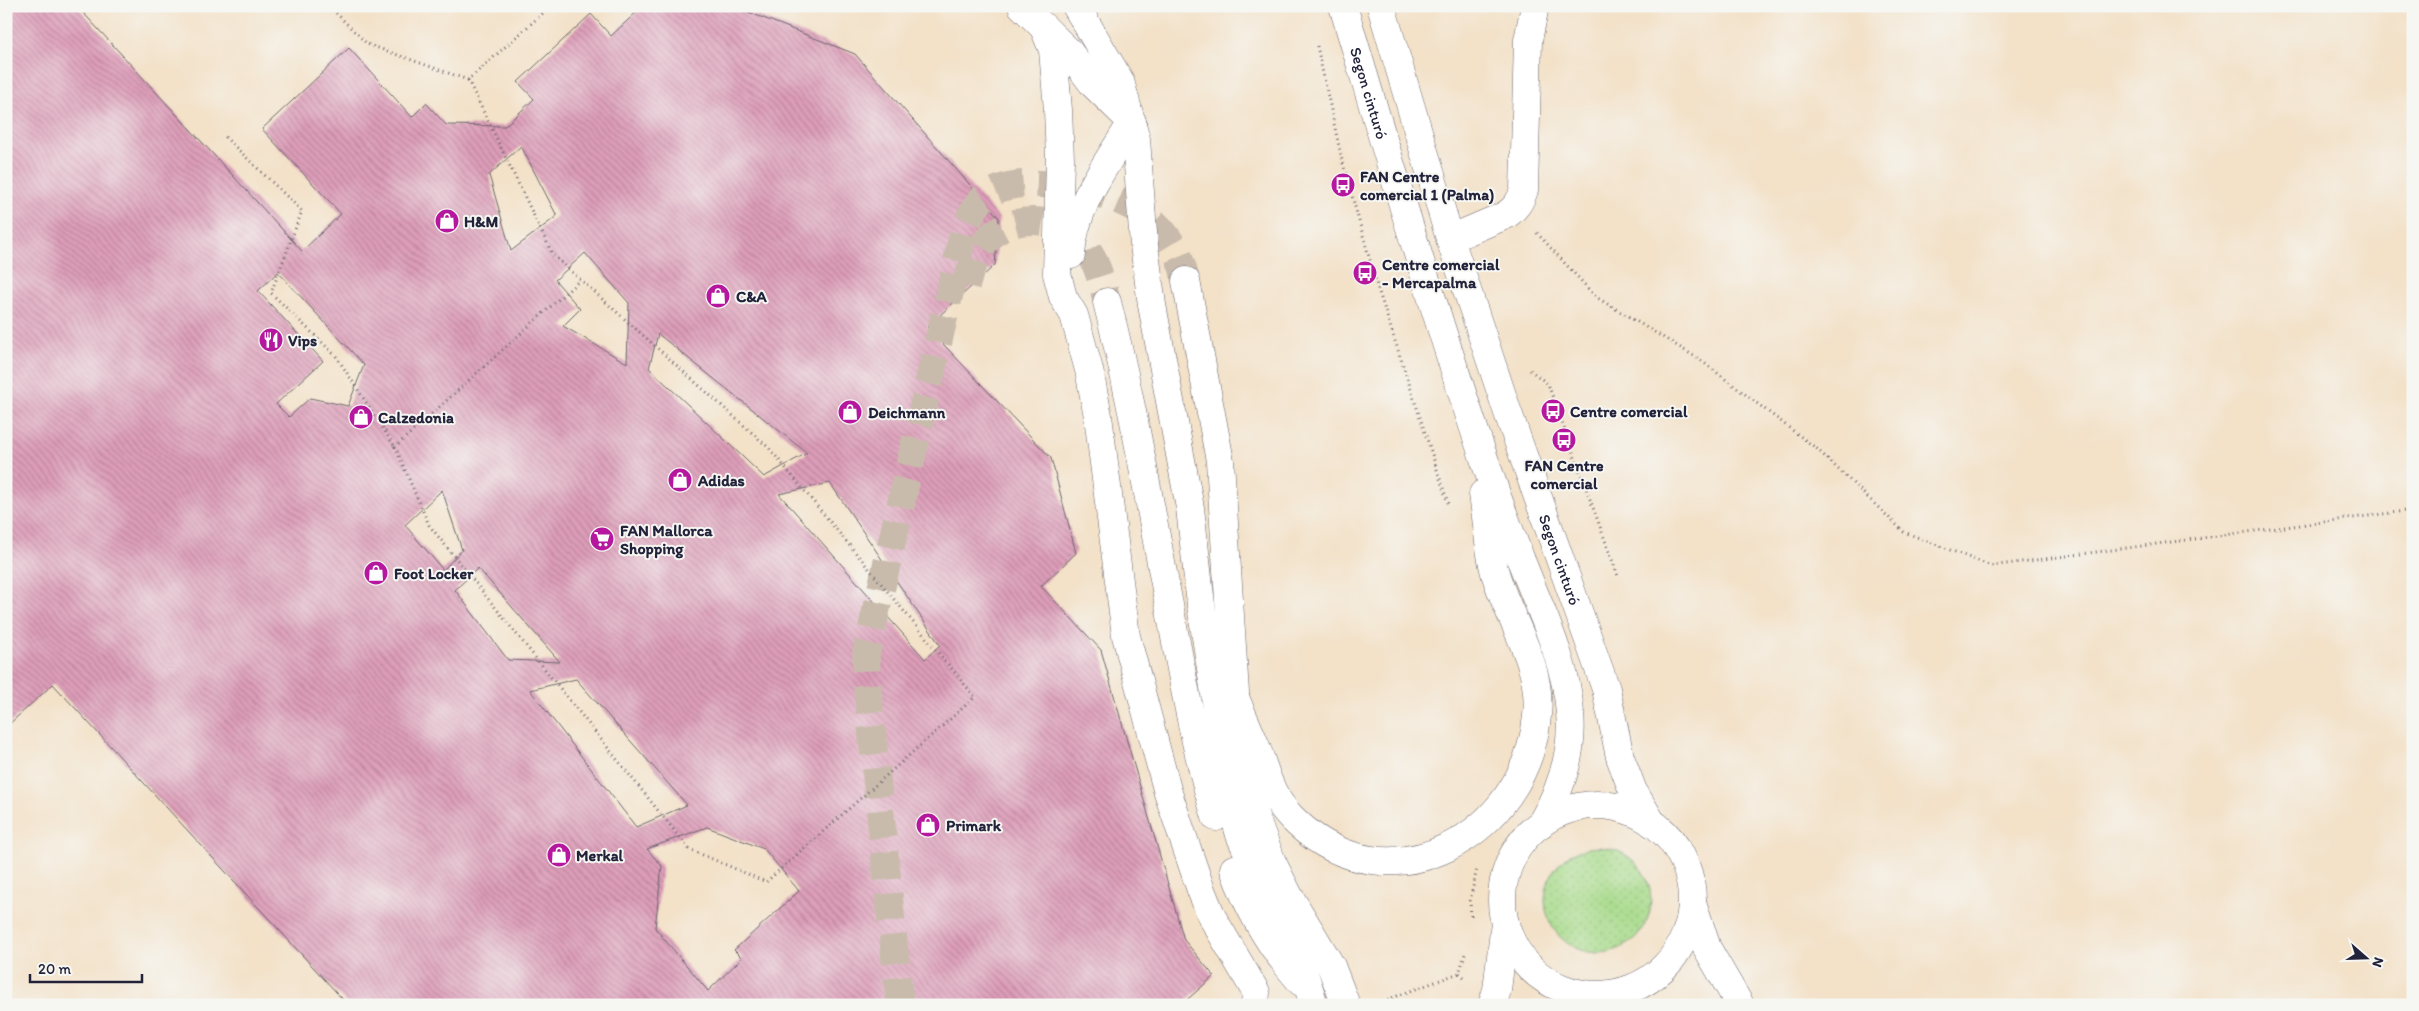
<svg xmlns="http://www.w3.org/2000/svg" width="2419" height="1011" font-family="Itim,sans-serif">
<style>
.grass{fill:url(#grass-dots);stroke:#647e62}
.building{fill:url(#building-back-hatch);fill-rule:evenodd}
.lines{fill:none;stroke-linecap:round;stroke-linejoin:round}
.minor-tunnel{stroke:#c9bbac;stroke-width:28;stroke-dasharray:28 14;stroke-linecap:butt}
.minor-casing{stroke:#6b656c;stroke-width:29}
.highway-casing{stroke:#6b656c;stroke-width:29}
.path{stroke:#6b656c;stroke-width:3;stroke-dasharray:1 4;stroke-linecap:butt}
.minor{stroke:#fff;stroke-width:28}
.highway{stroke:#fff;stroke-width:28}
.labels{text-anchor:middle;stroke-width:4;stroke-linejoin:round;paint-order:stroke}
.street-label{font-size:16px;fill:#22223b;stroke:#f6f6f2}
.poi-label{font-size:16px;font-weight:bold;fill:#22223b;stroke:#f6f6f2;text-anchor:start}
</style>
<defs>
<pattern id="grass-dots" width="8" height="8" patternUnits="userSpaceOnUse" patternTransform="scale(1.25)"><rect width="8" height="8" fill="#a7da8a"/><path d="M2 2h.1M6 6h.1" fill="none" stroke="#8fbb78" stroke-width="1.8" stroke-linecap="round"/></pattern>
<pattern id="building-back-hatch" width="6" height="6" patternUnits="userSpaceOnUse" patternTransform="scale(1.25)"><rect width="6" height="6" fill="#de9eb9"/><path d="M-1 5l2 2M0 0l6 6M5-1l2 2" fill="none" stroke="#b48098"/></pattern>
</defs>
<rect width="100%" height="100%" fill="#f6f6f2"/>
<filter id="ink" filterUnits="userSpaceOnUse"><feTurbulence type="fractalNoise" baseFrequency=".02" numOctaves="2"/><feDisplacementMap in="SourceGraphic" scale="10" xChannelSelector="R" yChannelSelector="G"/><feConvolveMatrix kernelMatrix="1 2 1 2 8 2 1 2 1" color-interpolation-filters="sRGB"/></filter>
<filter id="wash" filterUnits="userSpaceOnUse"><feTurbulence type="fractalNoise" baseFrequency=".0096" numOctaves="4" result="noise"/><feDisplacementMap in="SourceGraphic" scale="20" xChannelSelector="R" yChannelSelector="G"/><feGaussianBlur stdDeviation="1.12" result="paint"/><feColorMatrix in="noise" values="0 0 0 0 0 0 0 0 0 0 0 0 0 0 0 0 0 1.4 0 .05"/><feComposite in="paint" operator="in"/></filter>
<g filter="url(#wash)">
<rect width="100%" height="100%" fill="#f3e1c8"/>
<circle class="grass" cx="1598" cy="900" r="53"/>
<g id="blocks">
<path class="building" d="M 6,6 L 77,6 L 302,251 L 341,214 L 262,129 L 349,48 L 412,117 L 426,103 L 446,125 L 505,126 L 534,99 L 518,82 L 591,14 L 611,36 L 643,6 L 733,6 L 855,54 L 999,218 L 995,265 L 927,327 L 1051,458 L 1076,553 L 1041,586 L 1101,650 L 1184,940 L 1214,976 L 1181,1005 L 348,1005 L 53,684 L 6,727 ZM 521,146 L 557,216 L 511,251 L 489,175 ZM 585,253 L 629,303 L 627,363 L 563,326 L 580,309 L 555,280 ZM 278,272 L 364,365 L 348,406 L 310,398 L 289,417 L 276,404 L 323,361 L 258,291 ZM 658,334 L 807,453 L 764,477 L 649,368 ZM 830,483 L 940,645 L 925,659 L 779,494 ZM 442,490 L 462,550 L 443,570 L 405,525 ZM 478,568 L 560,662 L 508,660 L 455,590 ZM 576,679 L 687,805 L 636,827 L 530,690 ZM 707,827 L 764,849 L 799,891 L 734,950 L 742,958 L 708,991 L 655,928 L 662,866 L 647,849 Z"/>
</g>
</g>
<g filter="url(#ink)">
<use href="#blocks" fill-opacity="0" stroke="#6b656c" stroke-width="1"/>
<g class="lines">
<g class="minor-tunnel">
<path d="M 966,286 C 970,269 977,251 989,238 C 1013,213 1060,217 1082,242 C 1096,258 1102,282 1107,302"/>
<path d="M 900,1005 L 867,684 L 866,654 L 964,231 C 969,219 975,203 986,196 C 1007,181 1033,183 1056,185 C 1117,192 1173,215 1186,281"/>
</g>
<defs>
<g id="minor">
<path d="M 1022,6 L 1069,52 L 1093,84 L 1132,122"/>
<path d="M 1076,6 L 1120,81 L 1136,139 L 1144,245 L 1152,305 L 1190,508 L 1201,605 L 1216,700 L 1219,761 L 1240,835 L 1272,907 L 1294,941 L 1314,1005"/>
<path d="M 1044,28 L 1053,50 L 1058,110 L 1060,159 L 1057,274 L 1063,297 L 1074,315 L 1089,370 L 1098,416 L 1126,636 L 1168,793 L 1201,890 L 1212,917 L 1256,992 L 1255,1005"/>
<path d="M 1450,239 L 1506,215 C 1516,208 1520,202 1524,190 L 1528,40 L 1535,6"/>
<path d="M 1071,255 C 1074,204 1107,165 1132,122"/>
<path d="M 1186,281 L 1220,461 L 1239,755 L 1255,817 L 1272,862 L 1289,896 L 1331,966 L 1346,1005"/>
<path d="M 1107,302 C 1133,403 1150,507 1170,610 C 1183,680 1195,749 1216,817"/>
<path d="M 1234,869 C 1249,911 1272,949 1301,982"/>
</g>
<g id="highway">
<path id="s1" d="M 1343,6 C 1390,162 1436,319 1489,473 C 1502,512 1517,551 1533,590 C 1549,629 1567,671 1570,713 C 1574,754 1561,790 1541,824"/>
<path id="s2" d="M 1381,6 L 1450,239 L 1507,410 L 1606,689 L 1620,757 L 1633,791 L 1652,823"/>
<path d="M 1234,695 C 1241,712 1248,728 1255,744 C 1268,777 1269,797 1297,823 C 1391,911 1526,835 1537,716 C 1543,662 1507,619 1494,569 C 1488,545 1487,519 1483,494"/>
<circle cx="1597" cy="900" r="95"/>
<path d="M 1693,905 L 1707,948 L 1740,1005"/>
<path d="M 1492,1005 L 1497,990 L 1505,923"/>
</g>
</defs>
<use href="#minor" class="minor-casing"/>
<use href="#highway" class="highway-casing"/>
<g class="path">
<path d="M 329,6 L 367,44 L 468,80 L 551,6"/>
<path d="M 1317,46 L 1342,160 L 1378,289 L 1448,503"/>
<path d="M 468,80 L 553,255 L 769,448 L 975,697 L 766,882 L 689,849 L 429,525 L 395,447 L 580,280"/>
<path d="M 225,137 L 302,211 L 271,293 L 336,356 L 395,447"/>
<path d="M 1537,233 L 1596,297 L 1699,359 L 1817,449 L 1904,532 L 1991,566 L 2413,510"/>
<path d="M 1530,370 L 1548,384 L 1618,576"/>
<path d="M 1471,916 L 1470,901 L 1477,868"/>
<path d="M 1464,977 L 1459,973 L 1465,954"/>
<path d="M 1378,1003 L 1459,973"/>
</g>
<use href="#minor" class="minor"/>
<use href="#highway" class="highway"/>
</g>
</g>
<defs>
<symbol id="bus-disc" viewBox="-11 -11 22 22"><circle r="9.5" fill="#b5179e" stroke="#f6f6f2"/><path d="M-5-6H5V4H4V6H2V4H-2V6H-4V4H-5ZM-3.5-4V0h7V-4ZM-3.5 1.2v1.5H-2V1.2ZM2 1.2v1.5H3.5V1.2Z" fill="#fff"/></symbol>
<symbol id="shop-disc" viewBox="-11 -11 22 22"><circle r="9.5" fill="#b5179e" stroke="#f6f6f2"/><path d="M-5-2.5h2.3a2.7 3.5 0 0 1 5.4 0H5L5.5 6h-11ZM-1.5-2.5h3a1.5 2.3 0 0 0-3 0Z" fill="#fff"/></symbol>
<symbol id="restaurant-disc" viewBox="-11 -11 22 22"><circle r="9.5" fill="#b5179e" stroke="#f6f6f2"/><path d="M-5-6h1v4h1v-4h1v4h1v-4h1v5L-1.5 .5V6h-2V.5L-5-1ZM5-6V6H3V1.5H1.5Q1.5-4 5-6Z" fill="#fff"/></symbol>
<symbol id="supermarket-disc" viewBox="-11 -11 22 22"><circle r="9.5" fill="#b5179e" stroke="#f6f6f2"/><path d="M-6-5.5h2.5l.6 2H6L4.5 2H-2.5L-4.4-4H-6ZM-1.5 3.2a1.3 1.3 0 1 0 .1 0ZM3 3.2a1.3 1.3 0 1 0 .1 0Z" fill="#fff"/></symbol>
</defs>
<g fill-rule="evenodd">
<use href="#bus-disc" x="1329" y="171" width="28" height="28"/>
<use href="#shop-disc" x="433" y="207" width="28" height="28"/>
<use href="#bus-disc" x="1351" y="259" width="28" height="28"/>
<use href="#shop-disc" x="704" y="282" width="28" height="28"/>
<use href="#restaurant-disc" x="257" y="326" width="28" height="28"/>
<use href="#bus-disc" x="1539" y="397" width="28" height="28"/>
<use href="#shop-disc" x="836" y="398" width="28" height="28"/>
<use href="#shop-disc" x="347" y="403" width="28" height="28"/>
<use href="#bus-disc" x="1550" y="426" width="28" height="28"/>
<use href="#shop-disc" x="666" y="466" width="28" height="28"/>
<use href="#supermarket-disc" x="588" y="525" width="28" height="28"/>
<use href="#shop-disc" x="362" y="559" width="28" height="28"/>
<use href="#shop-disc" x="914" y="811" width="28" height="28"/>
<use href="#shop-disc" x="545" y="841" width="28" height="28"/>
</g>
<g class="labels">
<g class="street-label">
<text dy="6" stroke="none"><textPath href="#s1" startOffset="91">Segon cinturó</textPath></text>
<text dy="6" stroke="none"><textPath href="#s2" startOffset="582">Segon cinturó</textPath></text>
</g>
<g class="poi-label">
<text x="1360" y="182">FAN Centre<tspan x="1360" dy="18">comercial 1 (Palma)</tspan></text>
<text x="464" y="227">H&amp;M</text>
<text x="1382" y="270">Centre comercial<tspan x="1382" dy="18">- Mercapalma</tspan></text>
<text x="736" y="302">C&amp;A</text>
<text x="288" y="346">Vips</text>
<text x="1570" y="417">Centre comercial</text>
<text x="868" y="418">Deichmann</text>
<text x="378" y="423">Calzedonia</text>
<text x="1564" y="471" text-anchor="middle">FAN Centre<tspan x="1564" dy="18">comercial</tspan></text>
<text x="698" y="486">Adidas</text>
<text x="620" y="536">FAN Mallorca<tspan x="620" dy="18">Shopping</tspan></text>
<text x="394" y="579">Foot Locker</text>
<text x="946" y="831">Primark</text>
<text x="576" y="861">Merkal</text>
</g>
</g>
<rect width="2419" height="1011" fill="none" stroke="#f6f6f2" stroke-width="25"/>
<g transform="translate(2366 958) rotate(110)" stroke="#f6f6f2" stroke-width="4" paint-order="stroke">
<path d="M0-4L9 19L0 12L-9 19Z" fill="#22223b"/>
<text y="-8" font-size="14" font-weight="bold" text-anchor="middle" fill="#22223b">N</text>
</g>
<path d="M30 974v8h112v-8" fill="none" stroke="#22223b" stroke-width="2.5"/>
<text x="38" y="974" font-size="15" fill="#22223b" stroke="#f6f6f2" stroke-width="4" paint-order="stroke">20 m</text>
</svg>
